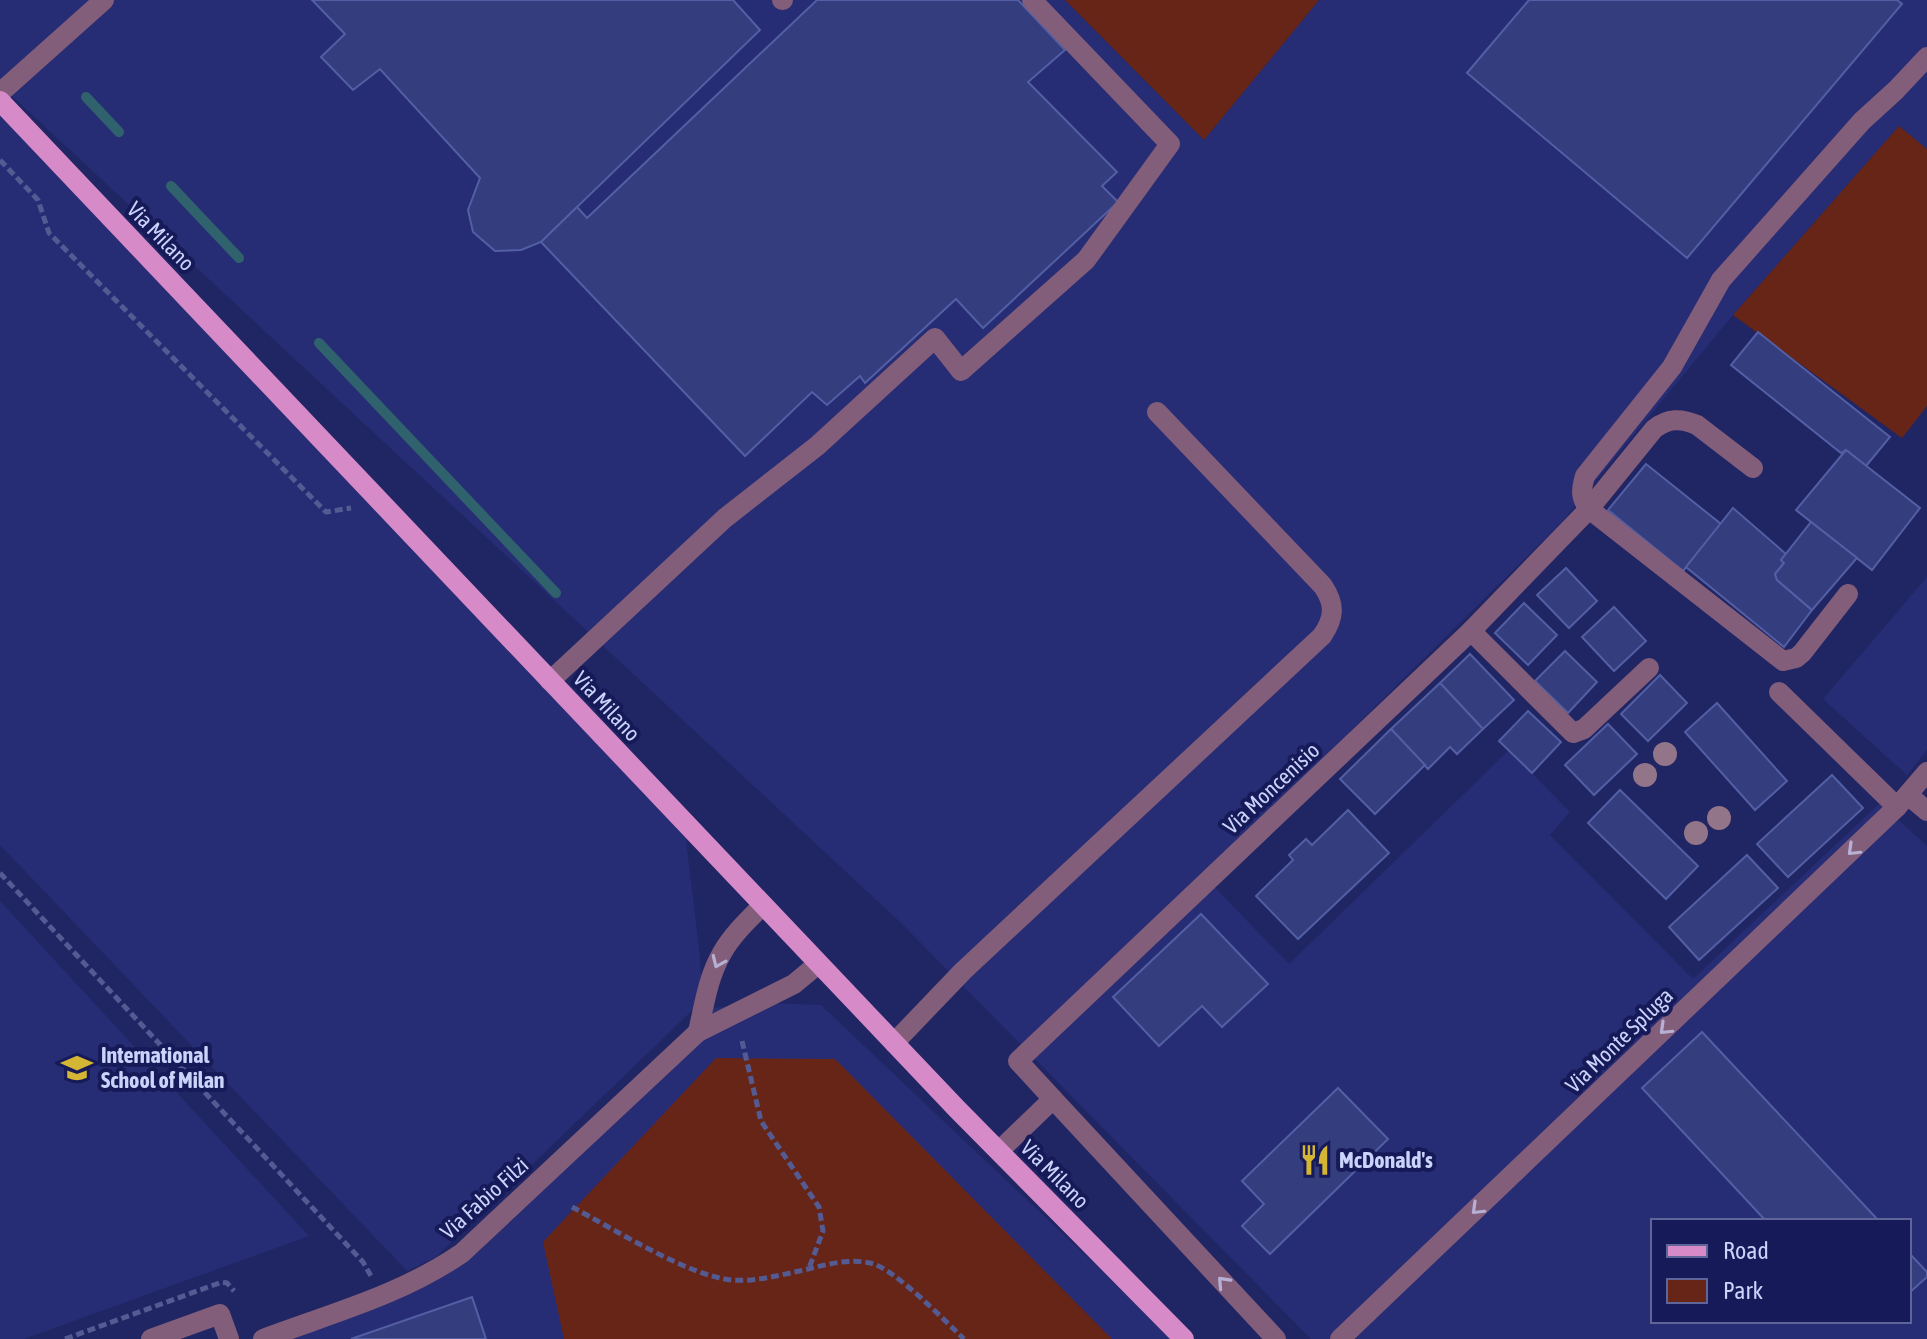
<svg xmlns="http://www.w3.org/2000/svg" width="1927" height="1339" font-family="'Asap Condensed',sans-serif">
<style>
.built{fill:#272d74;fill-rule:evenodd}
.green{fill:#672517}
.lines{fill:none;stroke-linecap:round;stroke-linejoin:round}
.stream{stroke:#30626e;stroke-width:10}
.building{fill:#343d7e;stroke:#535fa4;stroke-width:2}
.path{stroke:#545b92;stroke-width:5;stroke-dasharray:8 4;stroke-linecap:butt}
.minor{stroke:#835e7b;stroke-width:20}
.major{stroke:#d68ac7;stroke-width:20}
.tree{fill:#927589}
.oneway{stroke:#b5b0d4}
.labels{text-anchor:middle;stroke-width:8;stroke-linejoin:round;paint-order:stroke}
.street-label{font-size:22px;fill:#cad3fa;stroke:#171a58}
.poi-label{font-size:22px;font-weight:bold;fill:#cad3fa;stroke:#171a58;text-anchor:start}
</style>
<rect width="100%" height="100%" fill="#202564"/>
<g class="built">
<path d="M 0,0 L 1065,0 L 1204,140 L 1319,0 L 1927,0 L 1927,149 L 1899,126 L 1733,315 L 1561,523 L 1204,876 L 1289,964 L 1509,750 L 1570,812 L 1550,835 L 1693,979 L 1880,803 L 1927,846 L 1927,1339 L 1311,1339 L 901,923 L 0,85 ZM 1653,1221 L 1909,1221 L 1909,1321 L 1653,1321 Z"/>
<path d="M 0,110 L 684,823 L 699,948 L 703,1000 L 436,1257 L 407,1271 L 0,845 Z"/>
<path d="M 1927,577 L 1927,750 L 1907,775 L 1823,699 Z"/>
<path d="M 0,901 L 309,1236 L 24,1339 L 0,1339 Z"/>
<path d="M 769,1003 L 821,1005 L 1174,1339 L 258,1339 L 442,1265 L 711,1008 Z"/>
</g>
<g class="green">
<path d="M 1065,0 L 1319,0 L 1204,140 Z"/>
<path d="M 1899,126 L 1927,149 L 1927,406 L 1902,438 L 1733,315 Z"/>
<path d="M 716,1058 L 835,1059 L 1112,1339 L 564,1339 L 543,1242 Z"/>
</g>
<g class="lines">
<g class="stream">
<path d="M 86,97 L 119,132"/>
<path d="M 171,186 L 239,258"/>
<path d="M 319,343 L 556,593"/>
</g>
</g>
<g class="building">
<path d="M 312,0 L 733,0 L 760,30 L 541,242 L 521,250 L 495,251 L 473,232 L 468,210 L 480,178 L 380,69 L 353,90 L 321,57 L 345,34 Z"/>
<path d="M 817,0 L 1018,0 L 1065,50 L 1028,82 L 1117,172 L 1102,186 L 1118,202 L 983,328 L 956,299 L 865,383 L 860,376 L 827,405 L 812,392 L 745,456 L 541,242 L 577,207 L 587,218 Z"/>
<path d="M 1529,0 L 1897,0 L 1902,4 L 1687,258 L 1467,73 Z"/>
<path d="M 1758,332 L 1890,437 L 1866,466 L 1846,450 L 1841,453 L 1731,365 Z"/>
<path d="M 1846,450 L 1920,508 L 1872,570 L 1796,510 Z"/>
<path d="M 1646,464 L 1721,524 L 1683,571 L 1608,510 Z"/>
<path d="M 1733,508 L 1786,554 L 1781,560 L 1784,563 L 1775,574 L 1777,580 L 1812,610 L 1784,647 L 1686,567 Z"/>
<path d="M 1811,522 L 1857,558 L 1812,610 L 1777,580 L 1775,574 L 1784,563 L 1781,560 Z"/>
<path d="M 1566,568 L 1597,601 L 1569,628 L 1537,595 Z"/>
<path d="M 1524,603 L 1557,635 L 1528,665 L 1495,633 Z"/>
<path d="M 1614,607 L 1646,641 L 1614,671 L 1582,637 Z"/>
<path d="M 1565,651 L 1597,682 L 1568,713 L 1535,681 Z"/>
<path d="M 1470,654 L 1514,700 L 1483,729 L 1440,683 Z"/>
<path d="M 1660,675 L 1687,703 L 1648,741 L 1621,714 Z"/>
<path d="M 1440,683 L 1483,729 L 1457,754 L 1450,747 L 1428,769 L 1391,729 Z"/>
<path d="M 1717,703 L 1787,781 L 1755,810 L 1685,732 Z"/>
<path d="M 1528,711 L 1561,742 L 1532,773 L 1499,741 Z"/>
<path d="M 1608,724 L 1637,754 L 1594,795 L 1565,765 Z"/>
<path d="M 1391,729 L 1425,765 L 1375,814 L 1340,779 Z"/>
<path d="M 1832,775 L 1863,808 L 1788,877 L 1757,844 Z"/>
<path d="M 1620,790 L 1698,866 L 1666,899 L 1588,823 Z"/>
<path d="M 1348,810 L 1389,853 L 1298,939 L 1256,896 L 1293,860 L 1289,855 L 1306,839 L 1312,845 Z"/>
<path d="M 1747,855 L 1778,888 L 1699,960 L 1669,927 Z"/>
<path d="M 1201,914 L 1268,984 L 1222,1027 L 1202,1006 L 1159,1046 L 1113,997 Z"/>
<path d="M 1702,1032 L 1879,1221 L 1766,1221 L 1642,1088 Z"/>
<path d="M 1338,1088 L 1388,1139 L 1270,1254 L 1242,1226 L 1264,1204 L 1242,1181 Z"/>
<path d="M 1909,1253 L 1927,1272 L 1927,1277 L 1909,1293 Z"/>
<path d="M 472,1297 L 486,1339 L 351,1339 Z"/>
</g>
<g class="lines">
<g class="path">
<path d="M 0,160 L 38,200 L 49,233 L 326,512 L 351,508"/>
<path d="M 0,873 L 363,1262 L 371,1276"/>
<path d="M 742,1041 L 761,1121 L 819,1207 L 823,1231 L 809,1268"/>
<path d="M 572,1207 C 614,1229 688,1276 732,1280 C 756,1282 780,1275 804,1270 C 825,1265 848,1258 870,1263 C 893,1267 945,1321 964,1339"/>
<path d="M 65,1339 L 222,1282 L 227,1283 L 234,1291"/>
</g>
<g class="minor">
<path d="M 782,0 L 783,0"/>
<path d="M 0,93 L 104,0"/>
<path d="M 1848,594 L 1802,653 L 1796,658 L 1783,661 L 1589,509 C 1580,497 1581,490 1585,476 L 1672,367 L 1721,280 L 1862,121 L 1896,90 L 1927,57"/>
<path d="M 1471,631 L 1573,733 L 1584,729 L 1649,668"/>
<path d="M 550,681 L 725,518 L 817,446 L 935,338 L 961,371 L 1086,260 L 1170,144 L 1032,0"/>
<path d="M 1779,692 L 1897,807"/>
<path d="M 1908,795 L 1927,811"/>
<path d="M 698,1032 C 704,1006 708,977 722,953 C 732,935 748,920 763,905"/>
<path d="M 894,1043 L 963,971 L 1322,636 C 1335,617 1335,604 1323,586 L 1157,412"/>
<path d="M 1053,1099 L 1018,1061 L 1471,631 L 1589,509 L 1654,429 C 1668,418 1681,418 1697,425 L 1753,468"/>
<path d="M 999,1151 L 1053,1099 L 1276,1339"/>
<path d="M 151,1339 L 220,1314 L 229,1339"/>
<path d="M 263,1339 C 332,1313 401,1295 462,1253 L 698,1032 L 794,984 L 818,964"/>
<path d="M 1340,1339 L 1897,807 L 1927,772"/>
</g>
<path class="major" d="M 0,101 L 957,1109 L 1184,1339"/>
</g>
<g class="tree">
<circle cx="1665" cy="754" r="12"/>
<circle cx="1645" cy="775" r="12"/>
<circle cx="1719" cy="818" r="12"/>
<circle cx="1696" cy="833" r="12"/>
</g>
<defs><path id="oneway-chevron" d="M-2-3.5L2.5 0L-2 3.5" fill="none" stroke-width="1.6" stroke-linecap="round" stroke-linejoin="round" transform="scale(2)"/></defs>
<g class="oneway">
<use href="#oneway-chevron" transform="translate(1853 850) rotate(136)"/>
<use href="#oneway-chevron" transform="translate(718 962) rotate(114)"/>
<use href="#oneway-chevron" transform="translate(1665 1029) rotate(136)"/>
<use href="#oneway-chevron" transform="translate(1477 1209) rotate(136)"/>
<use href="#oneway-chevron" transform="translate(1223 1282) rotate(-133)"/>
</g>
<defs>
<symbol id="school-bare" viewBox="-9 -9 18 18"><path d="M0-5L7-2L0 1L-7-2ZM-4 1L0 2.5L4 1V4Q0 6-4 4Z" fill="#d5b534" stroke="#171a58" stroke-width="2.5" paint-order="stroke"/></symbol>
<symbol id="restaurant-bare" viewBox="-9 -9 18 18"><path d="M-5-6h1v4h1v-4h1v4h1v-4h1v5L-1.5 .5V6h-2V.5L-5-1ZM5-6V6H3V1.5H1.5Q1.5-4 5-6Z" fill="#d5b534" stroke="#171a58" stroke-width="2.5" paint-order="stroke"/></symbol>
</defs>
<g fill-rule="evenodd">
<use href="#school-bare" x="55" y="1046" width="44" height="44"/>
<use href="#restaurant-bare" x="1293" y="1138" width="44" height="44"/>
</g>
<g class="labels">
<g class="street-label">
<text transform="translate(161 236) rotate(46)" y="8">Via Milano</text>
<text transform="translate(607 706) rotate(47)" y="8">Via Milano</text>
<text transform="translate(1271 788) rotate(-43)" y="8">Via Moncenisio</text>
<text transform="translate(1619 1040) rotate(-44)" y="8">Via Monte Spluga</text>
<text transform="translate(1055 1174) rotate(45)" y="8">Via Milano</text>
<text transform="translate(484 1198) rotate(-42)" y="8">Via Fabio Filzi</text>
</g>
<g class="poi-label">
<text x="101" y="1063">International<tspan x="101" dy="25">School of Milan</tspan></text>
<text x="1339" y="1168">McDonald's</text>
</g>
</g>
<rect x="1651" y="1219" width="260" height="104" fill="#171a58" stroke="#5f6499" stroke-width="2"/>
<rect x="1667" y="1245" width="40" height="12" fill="#d68ac7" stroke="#5f6499" stroke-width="2"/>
<text x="1723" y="1259" font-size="24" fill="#cad3fa">Road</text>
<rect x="1667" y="1279" width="40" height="24" fill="#672517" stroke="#5f6499" stroke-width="2"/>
<text x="1723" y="1299" font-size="24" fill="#cad3fa">Park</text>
</svg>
